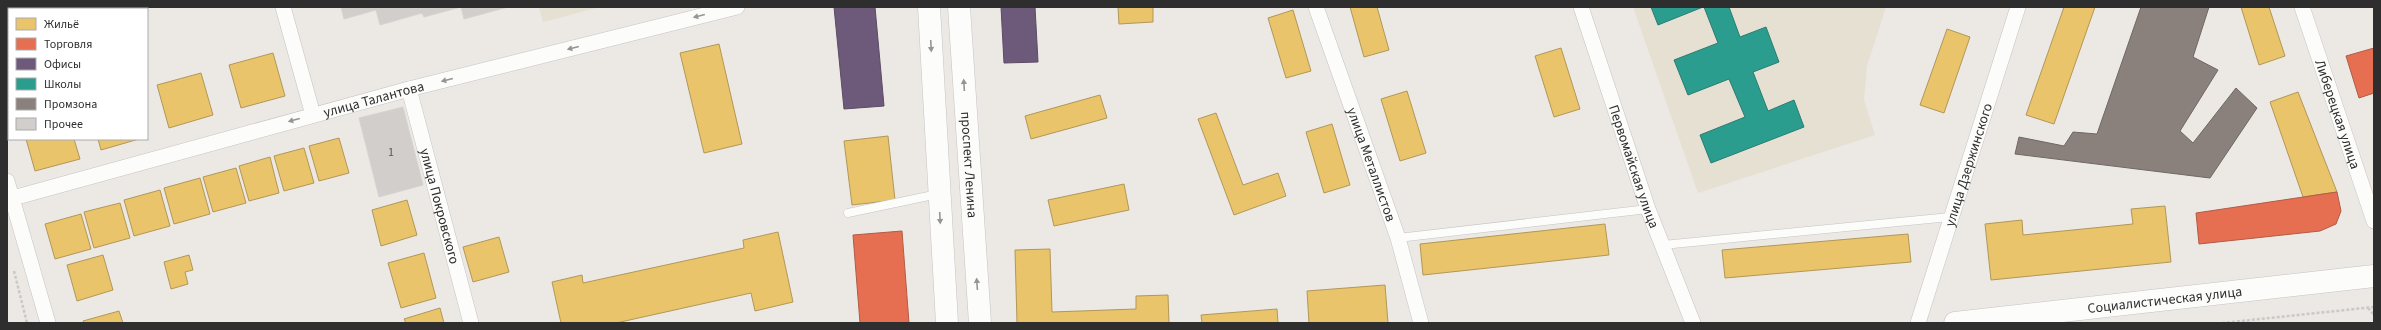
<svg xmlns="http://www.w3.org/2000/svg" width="2381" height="330" font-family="'Source Sans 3',sans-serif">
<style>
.education{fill:#e6e0d3}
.homes{fill:#e9c46a;stroke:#b19758}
.shops{fill:#e76f51;stroke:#b05c46}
.offices{fill:#6d597a;stroke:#5a4c63}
.schools{fill:#2a9d8f;stroke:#2b7c72}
.industry{fill:#8a817c;stroke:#6e6865}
.building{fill:#d1cecb;stroke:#d7d4d0}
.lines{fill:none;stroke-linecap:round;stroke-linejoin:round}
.service-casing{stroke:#c5c4c5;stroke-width:9}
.minor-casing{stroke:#c5c4c5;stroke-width:16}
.secondary-casing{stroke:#c5c4c5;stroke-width:23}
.path{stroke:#c9c9c8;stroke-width:2.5;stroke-dasharray:3 2;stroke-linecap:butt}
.service{stroke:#fcfcfb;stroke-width:8}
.minor{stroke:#fcfcfb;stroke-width:15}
.secondary{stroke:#fcfcfb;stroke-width:22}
.oneway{fill:#959594}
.labels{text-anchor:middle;stroke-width:4;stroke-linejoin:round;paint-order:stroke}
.number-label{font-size:12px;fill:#585857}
.street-label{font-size:14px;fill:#2e2e2e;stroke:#fff}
</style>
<rect width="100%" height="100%" fill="#ece8e4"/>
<g class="education">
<path d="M 539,7 L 600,7 L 543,22 Z"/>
<path d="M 1633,7 L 1886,7 L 1867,66 L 1864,100 L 1875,135 L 1698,193 Z"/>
</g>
<g class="homes">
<path d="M 7,7 L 35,7 L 36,9 L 9,9 L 9,44 L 7,45 Z"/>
<path d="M 66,7 L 114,7 L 114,9 L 67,9 Z"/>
<path d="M 1118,7 L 1153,7 L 1153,22 L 1119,24 Z"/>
<path d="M 1350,7 L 1377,7 L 1389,50 L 1364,57 Z"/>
<path d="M 2064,7 L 2095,7 L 2054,124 L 2026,115 Z"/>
<path d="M 2241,7 L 2269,7 L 2285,56 L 2259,65 Z"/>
<path d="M 1293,10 L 1311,71 L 1286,78 L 1268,18 Z"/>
<path d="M 1947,29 L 1970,37 L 1944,113 L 1920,105 Z"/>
<path d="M 719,44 L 742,144 L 704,153 L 680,53 Z"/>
<path d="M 1561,48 L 1580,109 L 1554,117 L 1535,56 Z"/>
<path d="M 273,53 L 285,96 L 241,108 L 229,65 Z"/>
<path d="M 201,73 L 213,115 L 169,128 L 157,85 Z"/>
<path d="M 1407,91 L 1426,153 L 1400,161 L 1381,99 Z"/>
<path d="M 2298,92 L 2337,192 L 2303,197 L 2270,102 Z"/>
<path d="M 1100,95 L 1107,118 L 1031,139 L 1025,116 Z"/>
<path d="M 1216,113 L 1243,185 L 1278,173 L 1286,196 L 1234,215 L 1198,119 Z"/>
<path d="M 1332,124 L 1350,185 L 1324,193 L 1306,132 Z"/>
<path d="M 888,136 L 895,200 L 852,205 L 844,141 Z"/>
<path d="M 339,138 L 349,173 L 319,181 L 309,146 Z"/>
<path d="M 26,139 L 74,139 L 80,159 L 35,171 Z"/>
<path d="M 98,139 L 139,139 L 101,150 Z"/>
<path d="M 304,148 L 314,183 L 284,191 L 274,156 Z"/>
<path d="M 270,157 L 279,193 L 249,201 L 239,166 Z"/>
<path d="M 236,168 L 246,203 L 213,212 L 203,177 Z"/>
<path d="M 200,178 L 210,214 L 174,224 L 164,188 Z"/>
<path d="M 1124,184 L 1129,210 L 1054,226 L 1048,200 Z"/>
<path d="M 160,190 L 170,226 L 134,236 L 124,200 Z"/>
<path d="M 407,200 L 417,235 L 381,246 L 372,210 Z"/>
<path d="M 120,203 L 130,238 L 94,248 L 84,212 Z"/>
<path d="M 2165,206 L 2171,262 L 1991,280 L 1985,224 L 2022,220 L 2023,235 L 2133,224 L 2131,209 Z"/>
<path d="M 81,214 L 91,249 L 55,259 L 45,224 Z"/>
<path d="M 1605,224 L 1609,255 L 1423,275 L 1420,244 Z"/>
<path d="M 778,232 L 793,302 L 755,311 L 751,293 L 616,323 L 561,323 L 552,282 L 582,275 L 583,283 L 744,248 L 743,240 Z"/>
<path d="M 1908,234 L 1911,262 L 1725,278 L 1722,250 Z"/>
<path d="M 499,237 L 509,272 L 473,282 L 463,247 Z"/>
<path d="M 1050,249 L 1052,312 L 1136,309 L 1136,296 L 1168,295 L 1169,323 L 1017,323 L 1015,250 Z"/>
<path d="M 424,253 L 436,298 L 401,308 L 388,263 Z"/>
<path d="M 103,255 L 113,290 L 77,301 L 67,265 Z"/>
<path d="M 189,255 L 193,270 L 185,272 L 188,284 L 171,289 L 164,262 Z"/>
<path d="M 1385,285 L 1388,323 L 1309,323 L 1307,291 Z"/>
<path d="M 440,308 L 444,323 L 406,323 L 404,319 Z"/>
<path d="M 1277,309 L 1278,323 L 1202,323 L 1201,315 Z"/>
<path d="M 119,311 L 123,323 L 84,323 L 83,321 Z"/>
</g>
<g class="shops">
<path d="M 2374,48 L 2374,93 L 2359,98 L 2346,56 Z"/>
<path d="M 2337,192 L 2341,211 L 2336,224 L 2320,231 L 2199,244 L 2196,213 Z"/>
<path d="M 902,231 L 909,323 L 860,323 L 853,235 Z"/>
</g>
<g class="offices">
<path d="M 834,7 L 875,7 L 884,106 L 844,109 Z"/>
<path d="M 1001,7 L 1035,7 L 1038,62 L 1004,63 Z"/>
</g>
<g class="schools">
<path d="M 1651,7 L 1703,7 L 1658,25 Z"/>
<path d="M 1704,7 L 1729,7 L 1740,37 L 1766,27 L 1779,62 L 1753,72 L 1768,111 L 1794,100 L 1804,127 L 1711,163 L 1700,135 L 1745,117 L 1729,79 L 1688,95 L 1674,60 L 1718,43 Z"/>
</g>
<path class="industry" d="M 2141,7 L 2209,7 L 2193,57 L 2218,70 L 2180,131 L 2193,143 L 2236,88 L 2257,108 L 2210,178 L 2015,154 L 2019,137 L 2064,146 L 2073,132 L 2097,134 Z"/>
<g class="building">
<path d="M 341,7 L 461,7 L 424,17 L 422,13 L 380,25 L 376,10 L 344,19 Z"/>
<path d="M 461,7 L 508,7 L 464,19 Z"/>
<path d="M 403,107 L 423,185 L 379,197 L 359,118 Z"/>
</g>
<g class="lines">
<defs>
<g id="service">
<path d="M 848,213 L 938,194"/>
<path d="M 1398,238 L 1648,209"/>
<path d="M 1663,245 L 1950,217"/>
</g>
<g id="minor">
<path d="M 283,7 L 313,115"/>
<path id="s1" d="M 1316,7 L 1398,238 L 1421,323"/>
<path id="s2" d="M 1581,7 L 1648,209 L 1693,323"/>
<path id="s3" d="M 2302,7 L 2374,221"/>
<path id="s4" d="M 409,89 L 471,323"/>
<path d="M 7,181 L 48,323"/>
<path id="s5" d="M 13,198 L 409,89 L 737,7"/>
<path id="s6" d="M 1918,323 L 2018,7"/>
</g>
<g id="secondary">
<path d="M 929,7 L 947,323"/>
<path id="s7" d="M 959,7 L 980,323"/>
<path id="s8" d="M 1955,323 L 2374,276"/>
</g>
</defs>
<use href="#service" class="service-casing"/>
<use href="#minor" class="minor-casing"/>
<use href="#secondary" class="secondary-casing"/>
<g class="path">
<path d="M 14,271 L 27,323"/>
<path d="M 2368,308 L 2374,315"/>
<path d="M 2222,323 L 2374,307"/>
</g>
<use href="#service" class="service"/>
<use href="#minor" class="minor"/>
<use href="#secondary" class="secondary"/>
</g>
<defs><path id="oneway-solid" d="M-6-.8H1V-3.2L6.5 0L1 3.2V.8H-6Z"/></defs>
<g class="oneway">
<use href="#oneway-solid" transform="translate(699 16) rotate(166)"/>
<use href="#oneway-solid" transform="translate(931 46) rotate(87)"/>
<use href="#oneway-solid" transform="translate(573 48) rotate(166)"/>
<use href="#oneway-solid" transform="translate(447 80) rotate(166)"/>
<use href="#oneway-solid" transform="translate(964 85) rotate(-94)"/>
<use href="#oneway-solid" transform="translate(294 120) rotate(165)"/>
<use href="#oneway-solid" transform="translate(940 218) rotate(87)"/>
<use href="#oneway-solid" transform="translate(977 284) rotate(-94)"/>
</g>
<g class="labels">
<g class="number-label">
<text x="391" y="156">1</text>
</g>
<g class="street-label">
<text dy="5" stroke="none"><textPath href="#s5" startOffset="374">улица Талантова</textPath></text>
<text dy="5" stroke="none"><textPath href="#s3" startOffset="113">Либерецкая улица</textPath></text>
<text dy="5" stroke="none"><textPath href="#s1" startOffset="167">улица Металлистов</textPath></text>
<text dy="5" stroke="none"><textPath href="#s7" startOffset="158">проспект Ленина</textPath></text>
<text dy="5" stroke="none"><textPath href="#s6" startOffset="166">улица Дзержинского</textPath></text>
<text dy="5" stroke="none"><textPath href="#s2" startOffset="168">Первомайская улица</textPath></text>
<text dy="5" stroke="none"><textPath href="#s4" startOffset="121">улица Покровского</textPath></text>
<text dy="5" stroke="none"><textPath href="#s8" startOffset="211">Социалистическая улица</textPath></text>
</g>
</g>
<rect width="2381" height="330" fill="none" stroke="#2e2e2e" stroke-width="16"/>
<rect x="8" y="8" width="140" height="132" fill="#ffffff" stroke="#ababab"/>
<rect x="16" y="18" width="20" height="12" fill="#e9c46a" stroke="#ababab"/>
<text x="44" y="28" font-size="12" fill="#2e2e2e">Жильё</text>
<rect x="16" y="38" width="20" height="12" fill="#e76f51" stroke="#ababab"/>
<text x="44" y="48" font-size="12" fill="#2e2e2e">Торговля</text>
<rect x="16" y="58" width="20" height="12" fill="#6d597a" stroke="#ababab"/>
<text x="44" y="68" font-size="12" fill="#2e2e2e">Офисы</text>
<rect x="16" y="78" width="20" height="12" fill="#2a9d8f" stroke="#ababab"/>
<text x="44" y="88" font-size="12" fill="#2e2e2e">Школы</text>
<rect x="16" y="98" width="20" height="12" fill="#8a817c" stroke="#ababab"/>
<text x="44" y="108" font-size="12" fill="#2e2e2e">Промзона</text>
<rect x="16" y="118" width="20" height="12" fill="#d1cecb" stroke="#ababab"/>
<text x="44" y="128" font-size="12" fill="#2e2e2e">Прочее</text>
</svg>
